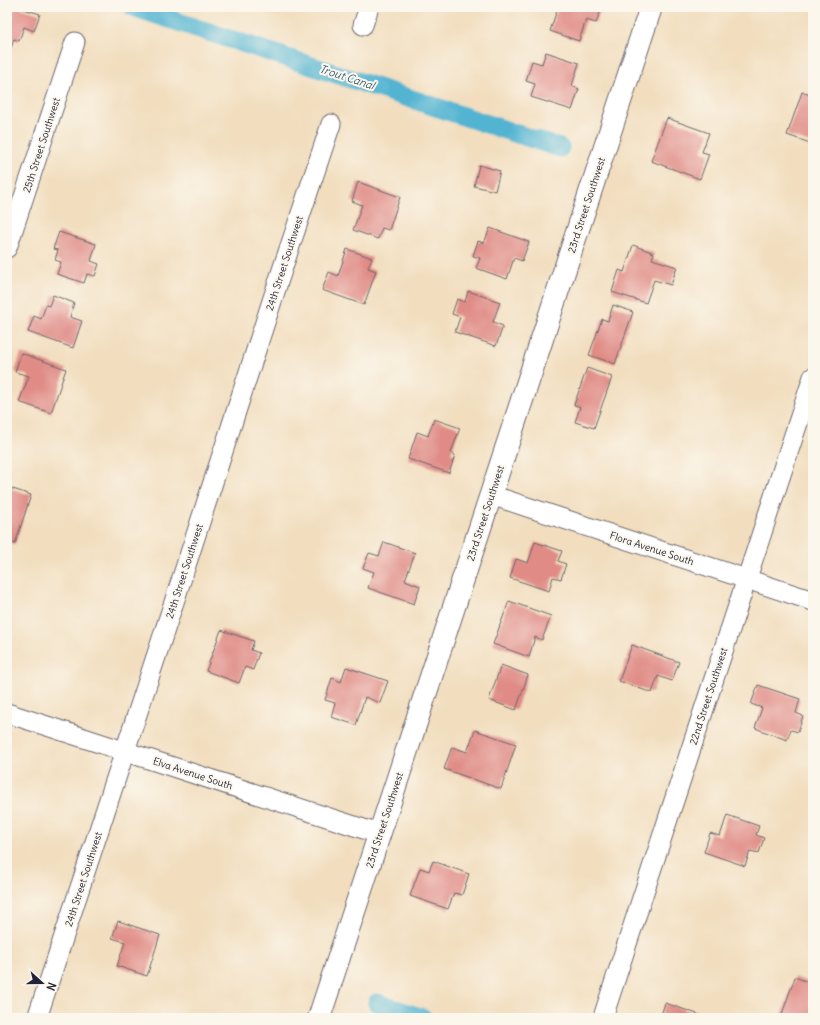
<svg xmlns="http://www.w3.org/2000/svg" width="820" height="1025" font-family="Delius,sans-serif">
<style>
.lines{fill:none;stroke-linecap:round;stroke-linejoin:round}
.canal{stroke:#53b4d2;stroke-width:19}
.building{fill:#e08b86}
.street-casing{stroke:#6b6469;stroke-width:21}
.secondary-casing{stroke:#6b6469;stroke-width:24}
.street{stroke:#fff;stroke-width:19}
.secondary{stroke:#fff;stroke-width:22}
.labels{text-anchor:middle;stroke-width:4;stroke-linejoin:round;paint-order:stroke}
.street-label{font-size:10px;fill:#22223b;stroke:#fbf7ec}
.water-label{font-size:11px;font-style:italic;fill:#365c77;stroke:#fbf7ec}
</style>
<rect width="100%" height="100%" fill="#fbf7ec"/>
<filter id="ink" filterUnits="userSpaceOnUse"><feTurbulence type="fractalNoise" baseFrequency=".025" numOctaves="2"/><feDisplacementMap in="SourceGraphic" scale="8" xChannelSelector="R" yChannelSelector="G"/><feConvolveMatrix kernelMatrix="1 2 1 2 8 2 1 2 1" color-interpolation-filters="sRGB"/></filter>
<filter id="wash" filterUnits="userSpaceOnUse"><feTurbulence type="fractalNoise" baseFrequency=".012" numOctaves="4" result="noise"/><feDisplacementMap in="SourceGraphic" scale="16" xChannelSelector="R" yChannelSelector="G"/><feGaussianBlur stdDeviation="0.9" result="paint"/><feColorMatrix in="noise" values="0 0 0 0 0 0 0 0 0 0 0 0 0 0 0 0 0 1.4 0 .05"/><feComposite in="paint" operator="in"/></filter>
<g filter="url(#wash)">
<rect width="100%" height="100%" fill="#f2debf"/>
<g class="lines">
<g class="canal">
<path d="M 133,7 L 560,148"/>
<path d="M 377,1003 L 423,1018"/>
</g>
</g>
<g id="blocks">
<g class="building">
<path d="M 7,7 L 17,7 L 40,14 L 34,31 L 24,27 L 19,41 L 14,39 L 11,48 L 7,46 Z"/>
<path d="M 558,7 L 602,7 L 596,23 L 586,20 L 579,41 L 550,31 Z"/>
<path d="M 546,52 L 579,63 L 572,86 L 579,89 L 572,110 L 531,97 L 535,84 L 526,81 L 532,61 L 542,64 Z"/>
<path d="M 802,92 L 813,96 L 813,144 L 787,135 Z"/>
<path d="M 667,118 L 709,133 L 702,152 L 709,154 L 700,179 L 651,161 Z"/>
<path d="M 479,165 L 500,171 L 495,191 L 474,186 Z"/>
<path d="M 358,182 L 400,197 L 389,230 L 382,228 L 378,239 L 353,230 L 362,205 L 352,201 Z"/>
<path d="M 490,228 L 529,242 L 522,261 L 514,258 L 507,279 L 476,268 L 480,258 L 473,256 L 478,241 L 484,243 Z"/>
<path d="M 59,232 L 96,244 L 91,261 L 99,264 L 95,276 L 87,274 L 84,283 L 57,274 L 61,262 L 55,260 L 58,250 L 53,249 Z"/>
<path d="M 633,245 L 654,253 L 652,259 L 677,267 L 671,285 L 654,280 L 646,303 L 612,292 L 619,270 L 624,272 Z"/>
<path d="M 347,249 L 372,258 L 368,268 L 376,271 L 364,305 L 322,290 L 329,272 L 338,276 Z"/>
<path d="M 468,291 L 500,302 L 493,322 L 503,326 L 496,346 L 455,332 L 460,317 L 452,314 L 457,299 L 465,302 Z"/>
<path d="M 53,295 L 74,303 L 70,317 L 82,321 L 73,348 L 28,332 L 34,316 L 41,319 L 46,305 L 49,306 Z"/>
<path d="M 613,305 L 633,312 L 615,364 L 589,355 L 602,319 L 608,321 Z"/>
<path d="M 21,353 L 66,369 L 51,413 L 19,402 L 29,376 L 15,372 Z"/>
<path d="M 587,368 L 612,377 L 594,428 L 575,422 L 580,407 L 574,405 Z"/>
<path d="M 434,419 L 460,428 L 451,453 L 455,455 L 449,473 L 408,459 L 417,432 L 428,436 Z"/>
<path d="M 7,487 L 31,495 L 15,544 L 7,542 Z"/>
<path d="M 384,542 L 415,553 L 405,580 L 420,586 L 414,604 L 368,588 L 374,572 L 363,568 L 369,553 L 379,556 Z"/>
<path d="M 535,542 L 562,551 L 558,561 L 566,564 L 561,579 L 553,577 L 549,591 L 510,578 L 516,559 L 528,563 Z"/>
<path d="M 509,601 L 551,616 L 542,640 L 535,637 L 529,657 L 493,644 Z"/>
<path d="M 221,630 L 254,641 L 251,650 L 259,653 L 253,670 L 245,667 L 239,683 L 206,671 Z"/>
<path d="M 632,645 L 679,662 L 672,681 L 658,676 L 652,693 L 619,681 Z"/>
<path d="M 501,665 L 528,675 L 516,710 L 489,700 Z"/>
<path d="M 346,667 L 388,681 L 380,703 L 365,697 L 356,725 L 331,717 L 335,703 L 325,700 L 332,678 L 341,682 Z"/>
<path d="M 758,685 L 800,699 L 796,713 L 803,716 L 798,732 L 791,730 L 787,740 L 755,728 L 762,708 L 751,704 Z"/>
<path d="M 475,730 L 516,744 L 501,789 L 444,769 L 452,747 L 467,752 Z"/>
<path d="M 727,815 L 759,826 L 756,835 L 764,838 L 759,853 L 750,851 L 745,866 L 704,852 L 710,833 L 720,836 Z"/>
<path d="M 433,861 L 469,874 L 462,895 L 454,893 L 448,909 L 410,896 L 420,868 L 429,871 Z"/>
<path d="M 118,921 L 160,935 L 147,976 L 117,966 L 125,942 L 112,938 Z"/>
<path d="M 795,977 L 813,984 L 813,1018 L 785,1018 L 781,1017 Z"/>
<path d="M 665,1003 L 709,1018 L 660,1018 Z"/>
</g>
</g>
</g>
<g filter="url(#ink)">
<use href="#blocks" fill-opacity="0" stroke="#6b6469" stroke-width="1"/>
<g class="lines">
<defs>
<g id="street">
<path d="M 363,25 L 369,7"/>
<path d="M 7,248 L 75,42"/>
<path d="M 491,495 L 813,601"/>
<path d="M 7,713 L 379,834"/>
<path d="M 604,1014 L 813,377"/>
<path d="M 37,1018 L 177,593 L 284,264 L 331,124"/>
</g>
<path id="secondary" d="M 319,1018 L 651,7"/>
</defs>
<use href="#street" class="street-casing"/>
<use href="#secondary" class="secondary-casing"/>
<use href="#street" class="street"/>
<use href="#secondary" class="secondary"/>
</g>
</g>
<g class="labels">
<g class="street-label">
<text transform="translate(41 145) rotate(-72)" y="4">25th Street Southwest</text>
<text transform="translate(586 205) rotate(-72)" y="4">23rd Street Southwest</text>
<text transform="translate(284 263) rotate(-72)" y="4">24th Street Southwest</text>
<text transform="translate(485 513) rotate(-72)" y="4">23rd Street Southwest</text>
<text transform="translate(652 548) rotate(18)" y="4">Flora Avenue South</text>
<text transform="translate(184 571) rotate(-72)" y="4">24th Street Southwest</text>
<text transform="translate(708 696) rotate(-72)" y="4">22nd Street Southwest</text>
<text transform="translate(193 773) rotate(18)" y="4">Elva Avenue South</text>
<text transform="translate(384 820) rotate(-72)" y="4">23rd Street Southwest</text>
<text transform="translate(83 879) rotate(-72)" y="4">24th Street Southwest</text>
</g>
<g class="water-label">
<text transform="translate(347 77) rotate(18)" y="4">Trout Canal</text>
</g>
</g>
<rect width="820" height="1025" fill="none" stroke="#fbf7ec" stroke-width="24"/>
<g transform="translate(42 983) rotate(111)" stroke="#fbf7ec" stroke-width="3" paint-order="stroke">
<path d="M0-3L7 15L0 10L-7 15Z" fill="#22223b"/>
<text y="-6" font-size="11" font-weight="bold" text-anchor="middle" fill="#22223b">N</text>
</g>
</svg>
